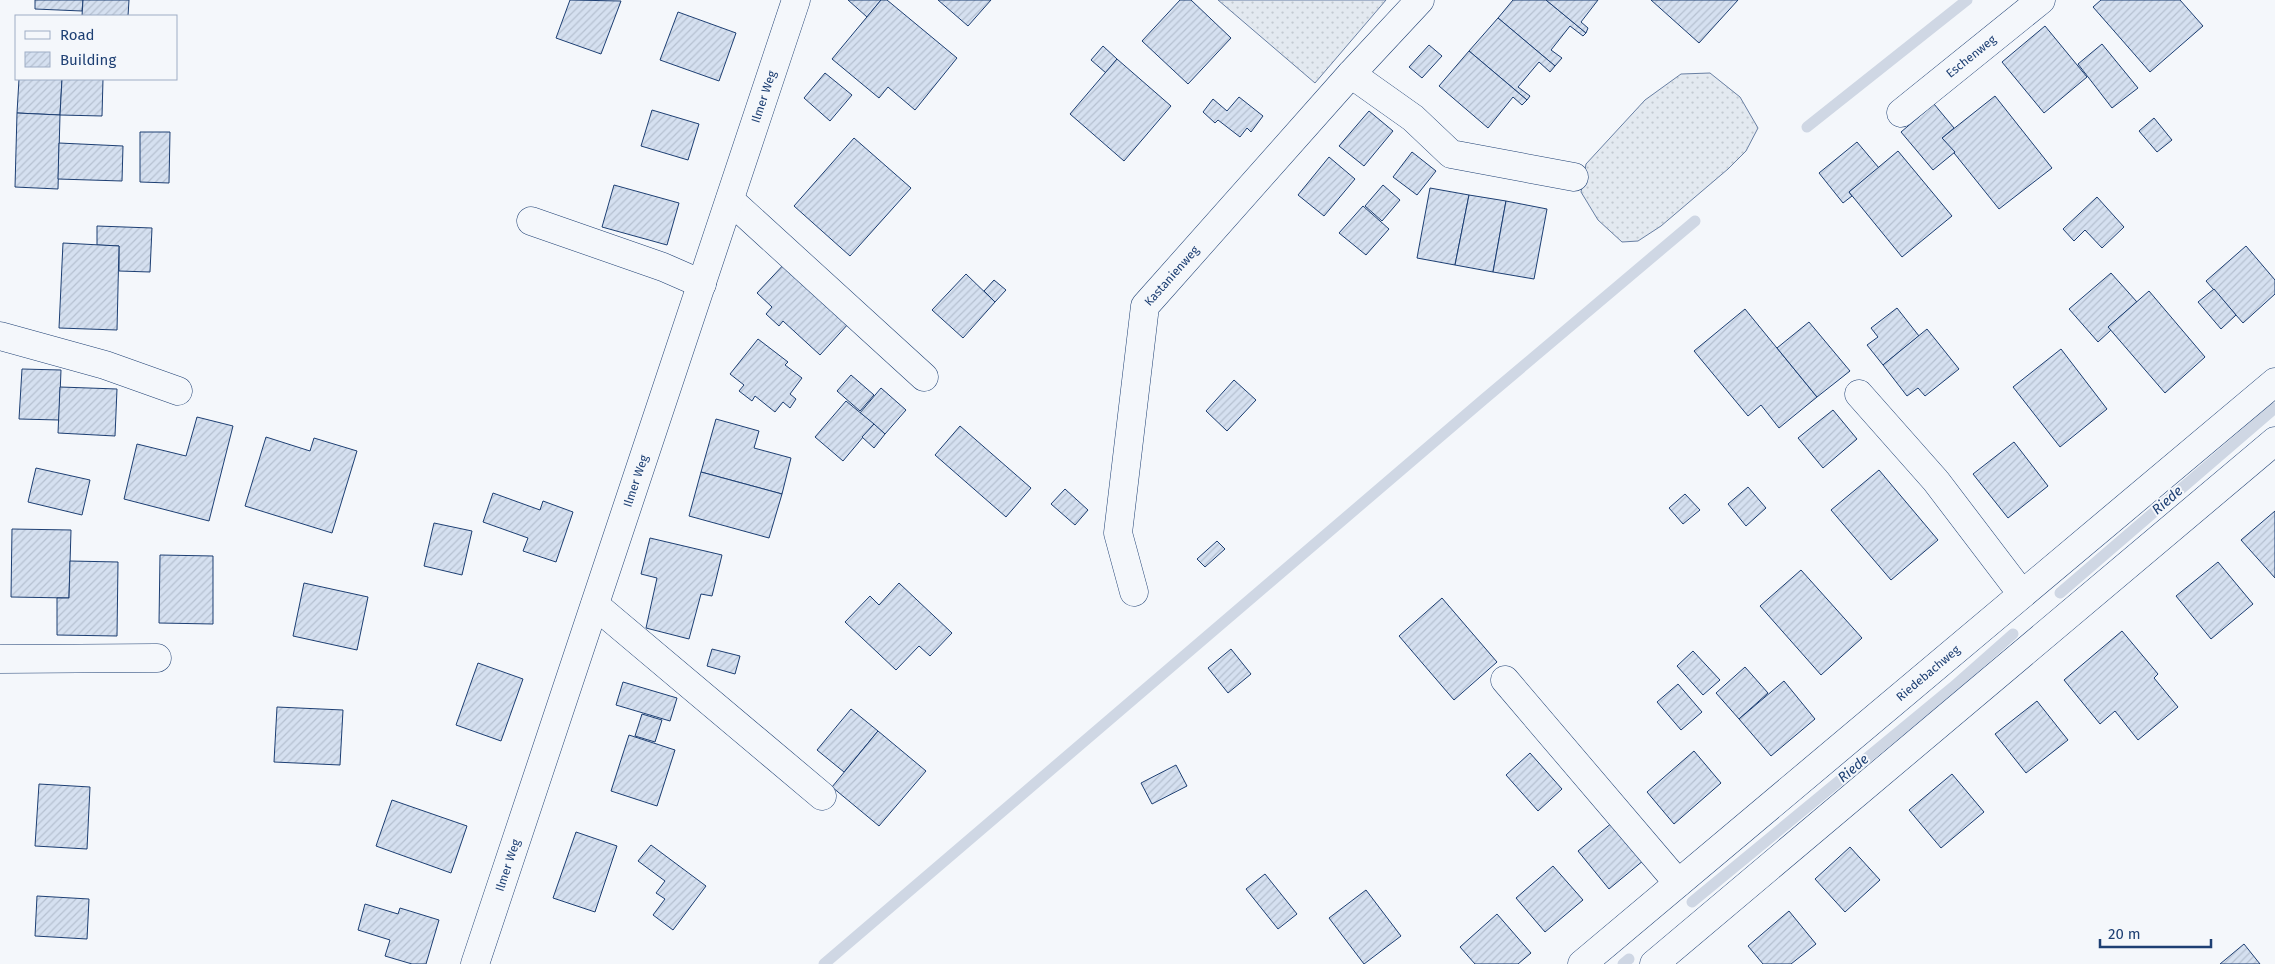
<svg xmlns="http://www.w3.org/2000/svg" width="2275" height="964" font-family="'Fira Sans',sans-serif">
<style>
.grass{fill:url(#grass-dots);stroke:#687fa3}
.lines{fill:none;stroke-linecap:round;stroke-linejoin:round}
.stream{stroke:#cfd7e4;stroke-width:11}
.building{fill:url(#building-hatch);stroke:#1d3f73}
.minor-casing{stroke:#1d3f73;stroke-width:29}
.minor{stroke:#f4f7fb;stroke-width:28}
.labels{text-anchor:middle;stroke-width:4;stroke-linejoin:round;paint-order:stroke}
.street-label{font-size:12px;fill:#1d3f73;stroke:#f4f7fb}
.water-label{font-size:14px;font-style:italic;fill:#1d3f73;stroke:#f4f7fb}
</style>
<defs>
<pattern id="grass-dots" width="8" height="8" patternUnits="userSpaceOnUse" patternTransform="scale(1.25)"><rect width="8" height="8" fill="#e3e9f0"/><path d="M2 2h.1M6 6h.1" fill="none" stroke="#c2c9d1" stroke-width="1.8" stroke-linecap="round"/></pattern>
<pattern id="building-hatch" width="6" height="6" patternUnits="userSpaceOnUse" patternTransform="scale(1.25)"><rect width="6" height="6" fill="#d5e0f0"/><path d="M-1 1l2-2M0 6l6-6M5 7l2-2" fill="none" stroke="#b6c1d1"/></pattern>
</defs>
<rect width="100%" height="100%" fill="#f4f7fb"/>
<g class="grass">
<path d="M 1218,0 L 1386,0 L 1315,83 Z"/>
<path d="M 1710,73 L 1740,97 L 1758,128 L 1746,151 L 1728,169 L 1661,226 L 1638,241 L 1622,242 L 1598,220 L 1581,192 L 1586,164 L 1645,100 L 1681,74 Z"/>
</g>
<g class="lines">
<g class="stream">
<path d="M 1807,127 L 1967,0"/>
<path d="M 2060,593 L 2275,408"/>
<path d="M 1692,902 L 1953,687 L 2013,634"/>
<path d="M 824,964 L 1483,400 L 1695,221"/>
<path d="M 1623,964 L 1629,959"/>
</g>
</g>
<g class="building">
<path d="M 35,0 L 83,0 L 82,11 L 35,9 Z"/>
<path d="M 83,0 L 129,0 L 128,16 L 82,16 Z"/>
<path d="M 570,0 L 621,1 L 601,54 L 556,38 Z"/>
<path d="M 848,0 L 881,0 L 867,17 Z"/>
<path d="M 881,0 L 887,0 L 957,58 L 915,110 L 888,87 L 879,98 L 832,59 Z"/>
<path d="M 938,0 L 991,0 L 968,26 Z"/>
<path d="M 1180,0 L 1191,0 L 1231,38 L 1188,84 L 1142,41 Z"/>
<path d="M 1513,0 L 1546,0 L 1586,33 L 1583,36 L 1570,26 L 1551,50 L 1562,58 L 1555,66 L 1498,18 Z"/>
<path d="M 1546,0 L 1598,0 L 1581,22 L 1588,28 L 1586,33 Z"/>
<path d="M 1651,0 L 1738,0 L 1699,43 Z"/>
<path d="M 2101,0 L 2180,0 L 2203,26 L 2150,72 L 2093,7 Z"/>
<path d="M 678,12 L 736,33 L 719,81 L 660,60 Z"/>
<path d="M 1498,18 L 1555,66 L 1550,72 L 1539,62 L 1518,87 L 1530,96 L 1527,100 L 1469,51 Z"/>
<path d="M 2045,26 L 2087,77 L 2044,113 L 2002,62 Z"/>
<path d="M 2102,44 L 2138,88 L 2112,108 L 2078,64 Z"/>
<path d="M 1429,45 L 1442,56 L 1422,78 L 1409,67 Z"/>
<path d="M 1103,46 L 1117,59 L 1106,73 L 1091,60 Z"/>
<path d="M 1469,51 L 1527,100 L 1522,105 L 1513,97 L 1488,128 L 1439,86 Z"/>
<path d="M 1117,59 L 1171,106 L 1124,161 L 1070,114 Z"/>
<path d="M 825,73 L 852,95 L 830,121 L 804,98 Z"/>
<path d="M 19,79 L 62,79 L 60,115 L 17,113 Z"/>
<path d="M 62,79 L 103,79 L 102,116 L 60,115 Z"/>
<path d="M 1995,96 L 2052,168 L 1999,209 L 1942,138 Z"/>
<path d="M 1239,97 L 1263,116 L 1251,132 L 1247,128 L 1240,137 L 1218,120 L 1215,123 L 1203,112 L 1213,99 L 1227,111 Z"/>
<path d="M 1934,104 L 1954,128 L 1942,138 L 1955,152 L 1933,170 L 1901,132 Z"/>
<path d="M 652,110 L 699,124 L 688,160 L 641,146 Z"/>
<path d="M 1369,111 L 1393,131 L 1364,166 L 1339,146 Z"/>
<path d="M 17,113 L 60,115 L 58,189 L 15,187 Z"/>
<path d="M 2154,118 L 2172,140 L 2157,152 L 2139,131 Z"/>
<path d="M 140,132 L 170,132 L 169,183 L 140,182 Z"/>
<path d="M 854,138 L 911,188 L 850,256 L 794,206 Z"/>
<path d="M 1857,142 L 1879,168 L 1849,192 L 1852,196 L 1843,203 L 1819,173 Z"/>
<path d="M 59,143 L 123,146 L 122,181 L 58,179 Z"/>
<path d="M 1898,151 L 1952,216 L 1902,257 L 1849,192 Z"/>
<path d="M 1412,152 L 1436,171 L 1417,195 L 1393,177 Z"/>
<path d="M 1329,157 L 1355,179 L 1324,216 L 1298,195 Z"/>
<path d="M 614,185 L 679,203 L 667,245 L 602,227 Z"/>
<path d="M 1383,185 L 1400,200 L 1382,221 L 1365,206 Z"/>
<path d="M 1430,188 L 1469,195 L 1455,265 L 1417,258 Z"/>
<path d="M 1469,195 L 1506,201 L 1493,272 L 1455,265 Z"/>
<path d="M 2097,197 L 2124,227 L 2102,248 L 2085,230 L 2074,241 L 2063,229 Z"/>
<path d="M 1506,201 L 1547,209 L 1534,279 L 1493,272 Z"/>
<path d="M 1363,206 L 1389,229 L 1366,255 L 1339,233 Z"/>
<path d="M 97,226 L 152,228 L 150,272 L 119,271 L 119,246 L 97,245 Z"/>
<path d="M 63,243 L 119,246 L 117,330 L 59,328 Z"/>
<path d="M 2246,246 L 2275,280 L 2275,294 L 2243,323 L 2206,281 Z"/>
<path d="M 788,260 L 849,323 L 820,355 L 783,321 L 779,326 L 766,314 L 772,307 L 757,293 Z"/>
<path d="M 2111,273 L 2137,302 L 2108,327 L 2111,330 L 2098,342 L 2069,309 Z"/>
<path d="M 966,274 L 995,302 L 963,338 L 932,310 Z"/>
<path d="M 994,280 L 1006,290 L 995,302 L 984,291 Z"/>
<path d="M 2214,289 L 2236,315 L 2221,329 L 2198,302 Z"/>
<path d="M 2149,291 L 2205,357 L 2165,393 L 2108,327 Z"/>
<path d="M 1897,308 L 1919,336 L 1883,365 L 1867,345 L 1878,337 L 1871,328 Z"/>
<path d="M 1745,309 L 1817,397 L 1779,428 L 1761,405 L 1748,416 L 1694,351 Z"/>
<path d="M 1809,322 L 1850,371 L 1817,397 L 1777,348 Z"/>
<path d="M 1927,329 L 1959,369 L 1925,396 L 1918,388 L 1907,396 L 1883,365 Z"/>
<path d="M 758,339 L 788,362 L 785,365 L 802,378 L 790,394 L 796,399 L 790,408 L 783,402 L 775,412 L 755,396 L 752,401 L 739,391 L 744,385 L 730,374 Z"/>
<path d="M 2061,349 L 2107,409 L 2060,447 L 2013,387 Z"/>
<path d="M 22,369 L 61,370 L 59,420 L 19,419 Z"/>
<path d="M 851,375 L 874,395 L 860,411 L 837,391 Z"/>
<path d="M 1234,380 L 1256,400 L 1227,431 L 1206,411 Z"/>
<path d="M 60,387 L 117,389 L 115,436 L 58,433 Z"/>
<path d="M 881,388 L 906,410 L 885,434 L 860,413 Z"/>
<path d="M 846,401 L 874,424 L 843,461 L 815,437 Z"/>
<path d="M 1833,410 L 1857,439 L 1823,468 L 1798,438 Z"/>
<path d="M 197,417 L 233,426 L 209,521 L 124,499 L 137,444 L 186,456 Z"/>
<path d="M 716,419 L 759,431 L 754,448 L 791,458 L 782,494 L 701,472 Z"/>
<path d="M 874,424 L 885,434 L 874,448 L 862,437 Z"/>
<path d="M 960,426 L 1031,488 L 1006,517 L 935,455 Z"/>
<path d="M 266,437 L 310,451 L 314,438 L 357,451 L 332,533 L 245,506 Z"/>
<path d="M 2014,442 L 2048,486 L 2008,518 L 1973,474 Z"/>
<path d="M 36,468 L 90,480 L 82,515 L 28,502 Z"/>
<path d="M 1879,470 L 1938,540 L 1891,580 L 1831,510 Z"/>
<path d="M 701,472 L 782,494 L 769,538 L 689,516 Z"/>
<path d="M 1748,487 L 1766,508 L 1746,526 L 1728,504 Z"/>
<path d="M 1065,489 L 1088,510 L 1075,525 L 1051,504 Z"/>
<path d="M 493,493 L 540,510 L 543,501 L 573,512 L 556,562 L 523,551 L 528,538 L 483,522 Z"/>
<path d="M 1685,494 L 1700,510 L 1683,524 L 1669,508 Z"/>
<path d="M 2275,511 L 2275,578 L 2241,540 Z"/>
<path d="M 434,523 L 472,531 L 462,575 L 424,566 Z"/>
<path d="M 12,529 L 71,530 L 69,598 L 11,597 Z"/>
<path d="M 650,538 L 722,555 L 712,596 L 701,594 L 689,639 L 646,628 L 657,578 L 641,574 Z"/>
<path d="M 1217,541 L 1225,549 L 1205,567 L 1197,559 Z"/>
<path d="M 160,555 L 213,556 L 213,624 L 159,623 Z"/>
<path d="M 70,561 L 118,562 L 117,636 L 57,635 L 57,598 L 69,598 Z"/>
<path d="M 2218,562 L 2253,604 L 2211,639 L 2176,596 Z"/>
<path d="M 1801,570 L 1862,638 L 1821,675 L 1760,606 Z"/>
<path d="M 304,583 L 368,597 L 357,650 L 293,636 Z"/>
<path d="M 899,583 L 952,633 L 930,656 L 919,646 L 896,670 L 845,622 L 870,596 L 879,605 Z"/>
<path d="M 1442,598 L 1497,662 L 1454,700 L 1399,636 Z"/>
<path d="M 2122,631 L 2158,674 L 2154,678 L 2178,707 L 2138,740 L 2115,711 L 2100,724 L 2064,680 Z"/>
<path d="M 712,649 L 740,656 L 735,674 L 707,666 Z"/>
<path d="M 1231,649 L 1251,674 L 1228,693 L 1208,668 Z"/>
<path d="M 1693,651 L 1720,680 L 1703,695 L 1677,666 Z"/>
<path d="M 478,663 L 523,679 L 501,741 L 456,725 Z"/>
<path d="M 1745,667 L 1768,693 L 1739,719 L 1716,693 Z"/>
<path d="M 1784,681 L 1815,719 L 1771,756 L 1739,719 Z"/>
<path d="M 623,682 L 677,698 L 670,721 L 616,705 Z"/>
<path d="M 1678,684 L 1702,712 L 1681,730 L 1657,702 Z"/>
<path d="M 2037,701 L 2068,740 L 2026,773 L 1995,734 Z"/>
<path d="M 277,707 L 343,710 L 340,765 L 274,762 Z"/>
<path d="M 851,709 L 878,731 L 844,772 L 817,750 Z"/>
<path d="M 642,714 L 662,720 L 655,742 L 635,736 Z"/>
<path d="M 878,731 L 926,771 L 879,826 L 832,787 Z"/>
<path d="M 629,735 L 675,750 L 657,806 L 611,791 Z"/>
<path d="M 1694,751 L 1721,783 L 1674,824 L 1647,792 Z"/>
<path d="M 1530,753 L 1562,789 L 1538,811 L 1506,775 Z"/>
<path d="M 1176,765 L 1187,786 L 1152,804 L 1141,783 Z"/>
<path d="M 1952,774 L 1984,812 L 1941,848 L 1909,810 Z"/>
<path d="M 39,784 L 90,787 L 87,849 L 35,846 Z"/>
<path d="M 392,800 L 467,826 L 451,873 L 376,846 Z"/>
<path d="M 1613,822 L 1644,860 L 1609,889 L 1578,851 Z"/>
<path d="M 576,832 L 617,846 L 595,912 L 553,898 Z"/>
<path d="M 651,845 L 706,886 L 673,930 L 653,915 L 665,899 L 656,893 L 665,881 L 638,861 Z"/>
<path d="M 1850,847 L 1880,880 L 1845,912 L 1815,879 Z"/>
<path d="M 1553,866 L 1583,900 L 1545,932 L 1516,898 Z"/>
<path d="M 1265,874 L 1297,914 L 1278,929 L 1246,889 Z"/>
<path d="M 1366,890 L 1401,936 L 1364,964 L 1329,918 Z"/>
<path d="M 37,896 L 89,899 L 87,939 L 35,936 Z"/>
<path d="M 365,904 L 398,914 L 400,908 L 439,920 L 426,964 L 412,964 L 385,956 L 390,940 L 358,930 Z"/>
<path d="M 1789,911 L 1816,944 L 1791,964 L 1763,964 L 1748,946 Z"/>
<path d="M 1497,914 L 1531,953 L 1518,964 L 1475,964 L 1460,947 Z"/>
<path d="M 2244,944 L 2260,964 L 2220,964 Z"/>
</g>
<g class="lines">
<defs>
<g id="minor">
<path d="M 1351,74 L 1413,118 L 1451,154 L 1574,177"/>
<path id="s1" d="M 1901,113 L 2041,0"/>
<path d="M 730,200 L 924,377"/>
<path d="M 531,221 L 663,267 L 702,284"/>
<path d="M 0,336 L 105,365 L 178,391"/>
<path d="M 1859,394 L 1936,481 L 2022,594"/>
<path id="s2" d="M 1134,592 L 1118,533 L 1145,306 L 1351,74 L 1420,0"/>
<path d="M 595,605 L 822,796"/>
<path d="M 0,659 L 157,658"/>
<path d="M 1505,680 L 1678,883"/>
<path id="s3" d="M 475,964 L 796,0"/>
<path id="s4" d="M 1582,964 L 2275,382"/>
<path d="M 1654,964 L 2275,441"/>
</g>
</defs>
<use href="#minor" class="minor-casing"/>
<use href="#minor" class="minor"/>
</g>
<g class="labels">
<g class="street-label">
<text dy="4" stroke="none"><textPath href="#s1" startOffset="90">Eschenweg</textPath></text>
<text dy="4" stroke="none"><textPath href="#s3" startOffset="914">Ilmer Weg</textPath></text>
<text dy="4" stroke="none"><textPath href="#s2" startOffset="330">Kastanienweg</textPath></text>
<text dy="4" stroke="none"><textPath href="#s3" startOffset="509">Ilmer Weg</textPath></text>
<text dy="4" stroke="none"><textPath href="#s4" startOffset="452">Riedebachweg</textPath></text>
<text dy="4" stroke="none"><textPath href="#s3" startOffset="104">Ilmer Weg</textPath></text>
</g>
<g class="water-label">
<text transform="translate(2167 500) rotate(-41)" y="5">Riede</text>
<text transform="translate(1853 768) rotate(-40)" y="5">Riede</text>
</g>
</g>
<rect x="15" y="15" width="162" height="65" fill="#f4f7fb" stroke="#9eadc5"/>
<rect x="25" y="31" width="25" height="8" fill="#f4f7fb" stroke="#9eadc5"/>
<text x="60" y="40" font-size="15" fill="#1d3f73">Road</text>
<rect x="25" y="52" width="25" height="15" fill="url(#building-hatch)" stroke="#9eadc5"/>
<text x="60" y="65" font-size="15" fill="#1d3f73">Building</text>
<path d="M2100 939v8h111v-8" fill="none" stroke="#1d3f73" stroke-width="2.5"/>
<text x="2108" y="939" font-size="15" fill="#1d3f73" stroke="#f4f7fb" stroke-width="4" paint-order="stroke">20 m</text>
</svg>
